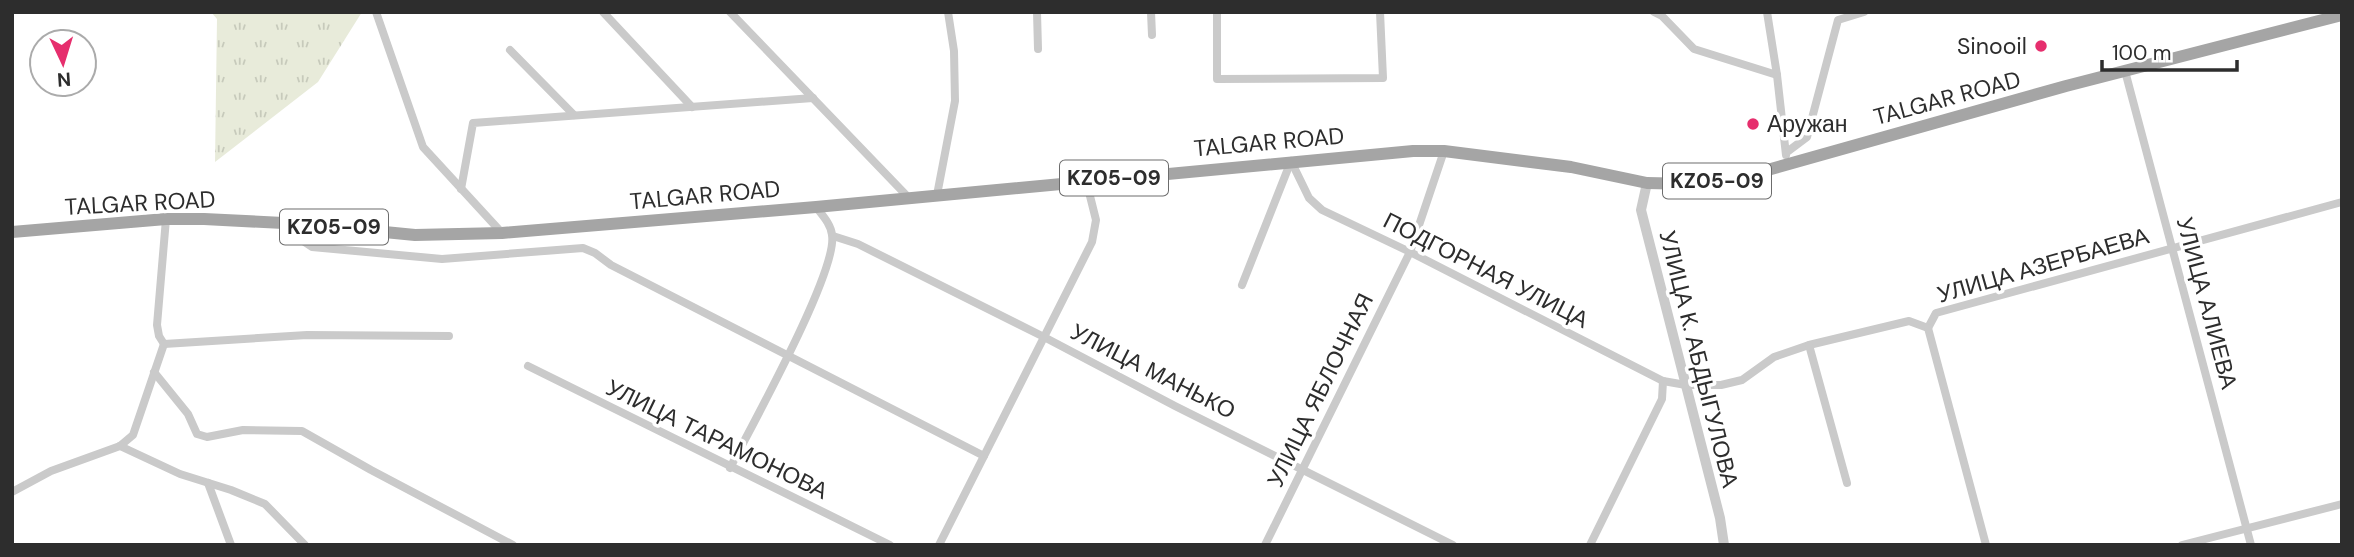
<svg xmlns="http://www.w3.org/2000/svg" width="2354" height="557" font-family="'DM Sans',sans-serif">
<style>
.grass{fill:url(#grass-tufts)}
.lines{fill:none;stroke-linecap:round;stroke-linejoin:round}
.minor{stroke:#cacaca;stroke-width:8}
.tertiary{stroke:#cacaca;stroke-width:10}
.primary{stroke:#a5a5a5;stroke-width:12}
.poi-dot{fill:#e62e6d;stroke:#fff;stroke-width:2.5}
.labels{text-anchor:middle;stroke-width:7;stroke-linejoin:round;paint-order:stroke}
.shield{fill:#fff;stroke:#6c6c6c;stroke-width:2}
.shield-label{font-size:21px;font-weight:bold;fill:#2d2d2d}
.poi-label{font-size:23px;fill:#2d2d2d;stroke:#fff;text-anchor:end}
.street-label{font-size:23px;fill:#2d2d2d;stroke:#fff}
</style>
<defs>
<pattern id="grass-tufts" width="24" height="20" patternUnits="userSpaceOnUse" patternTransform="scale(1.75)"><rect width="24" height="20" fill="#e8ebda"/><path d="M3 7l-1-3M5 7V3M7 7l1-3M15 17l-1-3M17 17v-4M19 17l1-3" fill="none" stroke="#c7cabb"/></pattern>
</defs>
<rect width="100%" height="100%" fill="#fff"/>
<path class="grass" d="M 211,12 L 362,12 L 318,82 L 215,162 L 217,19 Z"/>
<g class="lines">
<g class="minor">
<path d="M 376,12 L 423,147 L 502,233"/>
<path d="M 603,12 L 692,107"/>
<path d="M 730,12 L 908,197"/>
<path d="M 1037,12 L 1038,49"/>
<path d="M 1151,12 L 1152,35"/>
<path d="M 1217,12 L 1217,79 L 1383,78 L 1380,12"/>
<path d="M 1654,12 L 1662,16 L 1694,49 L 1777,75"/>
<path d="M 1767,12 L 1777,75 L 1786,155"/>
<path d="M 510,50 L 574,115"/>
<path d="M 2125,71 L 2251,545"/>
<path d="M 1787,152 L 1807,137 L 1838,20 L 1864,12"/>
<path d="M 1291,161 L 1309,198 L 1322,210 L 1410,252 L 1663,381 L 1686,385 L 1721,385 L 1742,380 L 1774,357 L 1809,345 L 1909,321 L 1928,328 L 1936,313 L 2342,202"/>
<path d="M 461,189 L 473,123 L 813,98"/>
<path d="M 937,195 L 955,101 L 954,51 L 948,12"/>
<path d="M 303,224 L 303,241 L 312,247 L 442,259 L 583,248 L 595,253 L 611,265 L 984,456"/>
<path d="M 833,236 L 858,244 L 1044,337 L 1175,406 L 1453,545"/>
<path d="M 1242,285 L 1291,161"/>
<path d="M 1928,328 L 1986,545"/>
<path d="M 164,344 L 307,335 L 449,336"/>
<path d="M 164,344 L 159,336 L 157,325 L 166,219"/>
<path d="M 1809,345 L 1847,483"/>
<path d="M 528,366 L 890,545"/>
<path d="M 154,372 L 188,414 L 197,434 L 207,437 L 243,430 L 302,431 L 371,470 L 513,545"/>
<path d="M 120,446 L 180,474 L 231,490 L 265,504 L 305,545"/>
<path d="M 730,468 C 751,427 838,271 832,235 C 831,224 822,215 816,207"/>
<path d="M 208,483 L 231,545"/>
<path d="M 12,492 L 51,471 L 120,446 L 133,435 L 164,344"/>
<path d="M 939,545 L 1092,242 L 1096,220 L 1086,180"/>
<path d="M 1265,545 L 1410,252 L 1444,151"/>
<path d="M 1590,545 L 1662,399 L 1663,381"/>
<path d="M 2182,545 L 2342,504"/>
</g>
<path class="tertiary" d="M 1647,183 L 1641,210 L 1720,518 L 1724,545"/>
<path class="primary" d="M 12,232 L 166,219 L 204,219 L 303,224 L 415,235 L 502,233 L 816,207 L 1413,151 L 1444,151 L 1571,167 L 1647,183 L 1692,184 L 1746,176 L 2066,86 L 2342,15"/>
</g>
<g class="poi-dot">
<circle cx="2041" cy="46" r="7"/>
<circle cx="1753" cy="124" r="7"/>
</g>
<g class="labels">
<g class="shield">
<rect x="1060" y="160.5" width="108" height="35" rx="5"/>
<rect x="1663" y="163.5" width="108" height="35" rx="5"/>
<rect x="280" y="209.5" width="108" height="35" rx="5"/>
</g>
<g class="shield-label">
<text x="1114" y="185">KZ05-09</text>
<text x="1717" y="188">KZ05-09</text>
<text x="334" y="234">KZ05-09</text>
</g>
<g class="poi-label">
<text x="2027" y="54">Sinooil</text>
<text x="1767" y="132" text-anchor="start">Аружан</text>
</g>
<g class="street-label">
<text transform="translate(1947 98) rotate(-15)" y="8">TALGAR ROAD</text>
<text transform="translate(1269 142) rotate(-5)" y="8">TALGAR ROAD</text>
<text transform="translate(705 195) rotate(-5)" y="8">TALGAR ROAD</text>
<text transform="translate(140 203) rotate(-3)" y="8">TALGAR ROAD</text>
<text transform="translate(2043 265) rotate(-16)" y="8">УЛИЦА АЗЕРБАЕВА</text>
<text transform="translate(1486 270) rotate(27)" y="8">ПОДГОРНАЯ УЛИЦА</text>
<text transform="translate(2207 303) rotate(75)" y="8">УЛИЦА АЛИЕВА</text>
<text transform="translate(1699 359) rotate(76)" y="8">УЛИЦА К. АБДЫГУЛОВА</text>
<text transform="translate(1153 371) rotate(27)" y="8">УЛИЦА МАНЬКО</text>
<text transform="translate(1320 390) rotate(-64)" y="8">УЛИЦА ЯБЛОЧНАЯ</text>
<text transform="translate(717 439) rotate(26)" y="8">УЛИЦА ТАРАМОНОВА</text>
</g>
</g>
<rect width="2354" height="557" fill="none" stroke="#2d2d2d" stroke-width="28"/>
<g transform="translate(63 63) rotate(176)"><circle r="33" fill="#ffffff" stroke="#ababab" stroke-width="2"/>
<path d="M0-5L12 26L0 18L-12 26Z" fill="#e62e6d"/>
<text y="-10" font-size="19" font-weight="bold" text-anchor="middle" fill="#2d2d2d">N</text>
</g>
<path d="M2102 60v10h135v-10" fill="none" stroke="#2d2d2d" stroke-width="3.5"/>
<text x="2112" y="60" font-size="21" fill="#2d2d2d" stroke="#ffffff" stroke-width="5" paint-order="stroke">100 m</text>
</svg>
